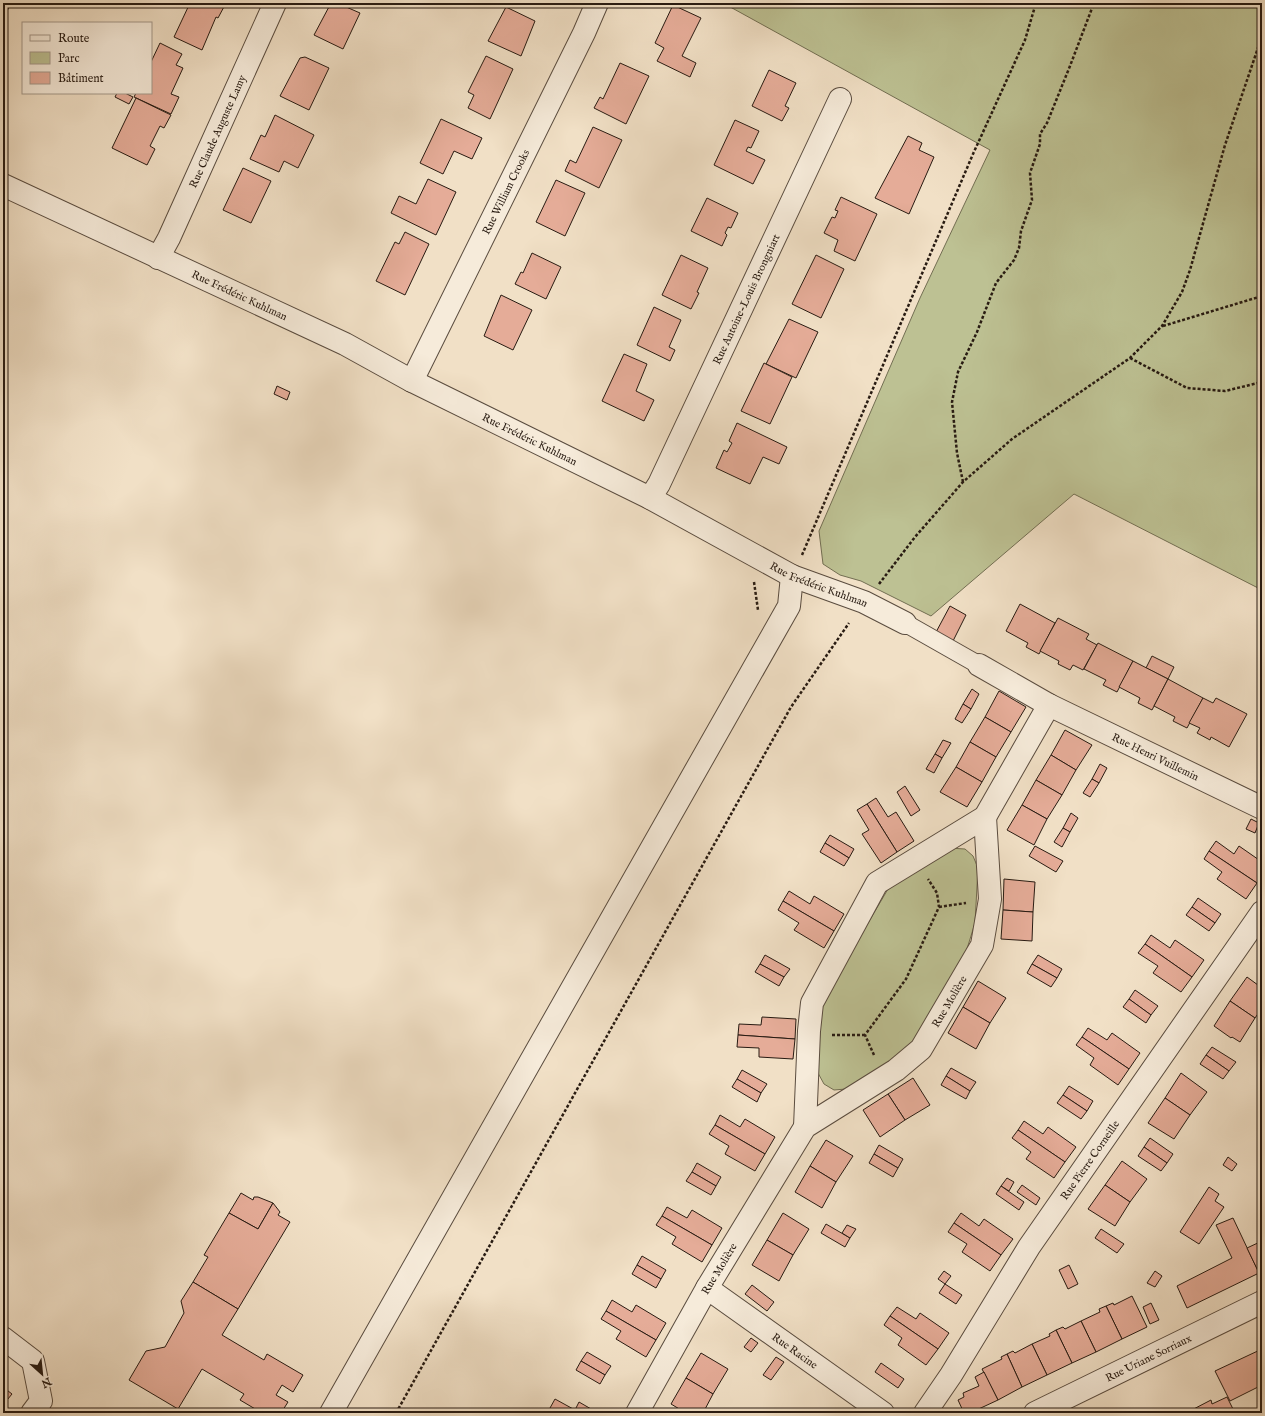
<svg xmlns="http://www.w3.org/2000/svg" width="1265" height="1416" font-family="'IM FELL English',serif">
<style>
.green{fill:#bdc193;stroke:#726e52}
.building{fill:#e5ac98;stroke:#281b12}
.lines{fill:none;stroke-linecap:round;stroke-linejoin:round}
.pedestrian-casing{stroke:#5a4c3f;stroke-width:19}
.minor-casing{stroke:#5a4c3f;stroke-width:24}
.tertiary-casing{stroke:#5a4c3f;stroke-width:24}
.path{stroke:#281b12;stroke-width:2.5;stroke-dasharray:3 2;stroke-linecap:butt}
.pedestrian{stroke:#f6ebda;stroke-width:17}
.minor{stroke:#f6ebda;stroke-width:22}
.tertiary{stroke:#f6ebda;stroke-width:22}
.labels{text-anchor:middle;stroke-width:3.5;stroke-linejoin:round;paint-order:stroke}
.street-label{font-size:11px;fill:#281b12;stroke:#f6ebda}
</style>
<rect width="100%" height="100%" fill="#f1e0c6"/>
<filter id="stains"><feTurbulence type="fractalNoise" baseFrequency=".005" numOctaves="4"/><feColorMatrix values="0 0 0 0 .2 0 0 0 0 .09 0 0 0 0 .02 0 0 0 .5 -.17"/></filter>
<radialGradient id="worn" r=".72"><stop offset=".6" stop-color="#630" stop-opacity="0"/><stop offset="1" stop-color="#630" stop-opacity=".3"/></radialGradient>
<g class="green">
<path d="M 723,3 L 1262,3 L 1262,590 L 1074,494 L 931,616 L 861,581 L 840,575 L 823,564 L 819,531 L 920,298 L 990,150 Z"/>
<path d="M 949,848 L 965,849 L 973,856 L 978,868 L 975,923 L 966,952 L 907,1055 L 846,1089 L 834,1090 L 824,1084 L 818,1073 L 821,1003 L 888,889 Z"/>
</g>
<g class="building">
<path d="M 3,3 L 11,3 L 5,15 L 3,14 Z"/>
<path d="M 190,3 L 226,3 L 218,18 L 216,17 L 202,50 L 174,37 Z"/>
<path d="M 331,3 L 337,3 L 360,13 L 343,49 L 314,35 Z"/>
<path d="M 673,5 L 701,18 L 682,56 L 696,63 L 690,77 L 657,61 L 664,48 L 655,43 Z"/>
<path d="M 506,7 L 535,21 L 521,56 L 488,41 Z"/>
<path d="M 160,43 L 182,54 L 176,65 L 183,68 L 171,94 L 179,97 L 171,114 L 134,97 L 136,93 L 151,93 L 151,62 Z"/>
<path d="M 486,56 L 513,69 L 490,119 L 468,108 L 474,95 L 468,92 Z"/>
<path d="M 305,57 L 329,68 L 309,110 L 280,96 L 300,58 Z"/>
<path d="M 620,63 L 649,76 L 626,124 L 594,108 L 600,97 L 603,99 Z"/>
<path d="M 769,70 L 796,83 L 785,106 L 789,108 L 782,121 L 752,106 Z"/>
<path d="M 117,93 L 125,93 L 133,97 L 129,104 L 115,97 Z"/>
<path d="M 136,98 L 171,115 L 164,128 L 160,126 L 150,146 L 155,149 L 147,165 L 112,148 Z"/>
<path d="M 275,115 L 314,135 L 298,168 L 284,161 L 279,172 L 250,159 L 261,135 L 265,137 Z"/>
<path d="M 441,119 L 482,138 L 472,159 L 454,151 L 443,174 L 420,163 Z"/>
<path d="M 735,120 L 759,131 L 751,148 L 748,147 L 746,151 L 765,160 L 753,184 L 714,165 Z"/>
<path d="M 593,127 L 622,140 L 599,188 L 565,171 L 570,160 L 576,163 Z"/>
<path d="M 908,136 L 922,143 L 919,150 L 934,157 L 909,214 L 875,198 Z"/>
<path d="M 243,168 L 271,181 L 251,223 L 223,210 Z"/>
<path d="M 428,179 L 456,192 L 436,235 L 391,213 L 399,196 L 416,204 Z"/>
<path d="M 556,180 L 585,193 L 565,236 L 536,222 Z"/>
<path d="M 841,197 L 877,214 L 855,261 L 834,251 L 838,240 L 824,233 L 832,217 L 835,218 L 838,211 L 835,210 Z"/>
<path d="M 707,198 L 738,213 L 731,228 L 728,227 L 725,233 L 727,235 L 722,246 L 691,231 Z"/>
<path d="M 405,232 L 429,244 L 405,295 L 376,281 L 395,242 L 399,244 Z"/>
<path d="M 532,253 L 561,267 L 546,299 L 515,284 L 521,272 L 523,273 Z"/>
<path d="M 681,255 L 708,268 L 697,292 L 699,293 L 691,309 L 662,295 Z"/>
<path d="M 816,255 L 844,269 L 821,318 L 792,304 Z"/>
<path d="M 501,295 L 532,310 L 513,350 L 484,336 Z"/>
<path d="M 654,307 L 681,320 L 669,347 L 675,350 L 670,361 L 637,345 Z"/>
<path d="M 789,319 L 818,332 L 796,378 L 766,364 Z"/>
<path d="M 624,354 L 647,364 L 636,391 L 654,400 L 644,421 L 602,401 Z"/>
<path d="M 764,363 L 792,377 L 770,424 L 741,411 Z"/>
<path d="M 277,386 L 290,392 L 287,400 L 274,394 Z"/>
<path d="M 737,423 L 787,447 L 779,464 L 763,457 L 750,484 L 716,468 L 724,450 L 727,452 L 732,443 L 729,441 Z"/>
<path d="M 1020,604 L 1055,623 L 1039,654 L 1026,647 L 1028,643 L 1006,631 Z"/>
<path d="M 950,606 L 966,615 L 952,643 L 935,634 Z"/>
<path d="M 1058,618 L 1089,634 L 1086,639 L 1097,645 L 1083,670 L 1073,665 L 1070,670 L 1058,664 L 1059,661 L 1040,651 Z"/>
<path d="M 1098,643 L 1133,661 L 1117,692 L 1103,685 L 1106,680 L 1084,669 Z"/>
<path d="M 1152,656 L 1174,667 L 1168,679 L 1146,668 Z"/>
<path d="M 1133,661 L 1168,679 L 1152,710 L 1138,703 L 1140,698 L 1119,687 Z"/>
<path d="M 1168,679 L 1203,698 L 1187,728 L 1173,721 L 1175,717 L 1154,706 Z"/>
<path d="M 972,689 L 979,694 L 971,709 L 963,704 Z"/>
<path d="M 999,691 L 1026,707 L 1011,732 L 985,717 Z"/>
<path d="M 1203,698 L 1213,703 L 1216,698 L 1247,714 L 1229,747 L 1211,737 L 1210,740 L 1197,733 L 1200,728 L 1189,723 Z"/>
<path d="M 963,704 L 971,709 L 962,723 L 955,719 Z"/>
<path d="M 985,717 L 1011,732 L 996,757 L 970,742 Z"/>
<path d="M 1065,730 L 1092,745 L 1076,770 L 1051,755 Z"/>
<path d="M 943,740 L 951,743 L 942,758 L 935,754 Z"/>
<path d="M 970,742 L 996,757 L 982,782 L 956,767 Z"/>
<path d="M 935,754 L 942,758 L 934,773 L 926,769 Z"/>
<path d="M 1051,755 L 1076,770 L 1062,795 L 1036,780 Z"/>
<path d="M 1100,764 L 1107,768 L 1099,783 L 1092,779 Z"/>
<path d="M 956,767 L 982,782 L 967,807 L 940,792 Z"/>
<path d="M 1092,779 L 1099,783 L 1090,797 L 1083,793 Z"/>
<path d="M 1036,780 L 1062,795 L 1047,819 L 1022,805 Z"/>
<path d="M 905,786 L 920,810 L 911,816 L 897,792 Z"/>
<path d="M 876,798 L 888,817 L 896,812 L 914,841 L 897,852 L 867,804 Z"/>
<path d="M 867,804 L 897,852 L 881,863 L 862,834 L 869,830 L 857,810 Z"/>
<path d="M 1022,805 L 1047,819 L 1034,845 L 1007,830 Z"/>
<path d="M 1071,813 L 1078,818 L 1070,832 L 1063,828 Z"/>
<path d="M 1251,819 L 1259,823 L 1255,833 L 1246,829 Z"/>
<path d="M 1063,828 L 1070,832 L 1062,847 L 1054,842 Z"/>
<path d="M 830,835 L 854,849 L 849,858 L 825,843 Z"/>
<path d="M 1216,841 L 1234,854 L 1239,846 L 1262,862 L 1262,875 L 1257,883 L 1209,851 Z"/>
<path d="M 825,843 L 849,858 L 844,866 L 820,852 Z"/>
<path d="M 1035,846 L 1063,861 L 1056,872 L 1029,856 Z"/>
<path d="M 1209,851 L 1257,883 L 1246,899 L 1217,879 L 1222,872 L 1204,859 Z"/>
<path d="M 1004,879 L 1035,882 L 1033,912 L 1003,910 Z"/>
<path d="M 789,891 L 810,904 L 814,896 L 844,914 L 834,931 L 783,901 Z"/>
<path d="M 1198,898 L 1221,914 L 1215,923 L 1192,907 Z"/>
<path d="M 783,901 L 834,931 L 824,948 L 794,930 L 799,923 L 778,910 Z"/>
<path d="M 1192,907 L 1215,923 L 1209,931 L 1186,915 Z"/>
<path d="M 1003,910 L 1033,912 L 1032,941 L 1001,939 Z"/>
<path d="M 1151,935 L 1170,948 L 1175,940 L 1204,960 L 1192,977 L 1145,944 Z"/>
<path d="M 1145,944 L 1192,977 L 1181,992 L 1153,973 L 1158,966 L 1138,953 Z"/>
<path d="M 765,955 L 790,969 L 784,977 L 760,964 Z"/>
<path d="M 1038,955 L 1062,969 L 1057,978 L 1032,964 Z"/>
<path d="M 760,964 L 784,977 L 779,986 L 755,972 Z"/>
<path d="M 1032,964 L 1057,978 L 1051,987 L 1027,973 Z"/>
<path d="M 1247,977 L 1262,988 L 1262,1008 L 1255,1018 L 1230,1001 Z"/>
<path d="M 978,981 L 1006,998 L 990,1023 L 963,1007 Z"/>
<path d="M 1135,990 L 1158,1006 L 1151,1015 L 1129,999 Z"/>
<path d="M 1129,999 L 1151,1015 L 1146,1023 L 1123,1007 Z"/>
<path d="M 1230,1001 L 1255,1018 L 1240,1042 L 1232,1037 L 1231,1038 L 1214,1026 Z"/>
<path d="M 963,1007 L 990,1023 L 976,1049 L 948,1033 Z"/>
<path d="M 762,1017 L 796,1019 L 795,1039 L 738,1035 L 739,1024 L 761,1025 Z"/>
<path d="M 1088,1028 L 1107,1040 L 1112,1033 L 1140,1053 L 1129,1069 L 1082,1037 Z"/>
<path d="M 738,1035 L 795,1039 L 793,1059 L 759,1057 L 759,1048 L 737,1047 Z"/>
<path d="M 1082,1037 L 1129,1069 L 1118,1085 L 1090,1065 L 1094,1058 L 1076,1045 Z"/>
<path d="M 1212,1047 L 1236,1062 L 1229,1071 L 1206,1055 Z"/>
<path d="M 1206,1055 L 1229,1071 L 1223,1079 L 1200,1064 Z"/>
<path d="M 951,1068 L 976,1082 L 970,1091 L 946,1076 Z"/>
<path d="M 742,1070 L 767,1084 L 761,1093 L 737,1079 Z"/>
<path d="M 1181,1073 L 1207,1092 L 1190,1115 L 1165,1098 Z"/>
<path d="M 946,1076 L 970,1091 L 966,1099 L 941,1085 Z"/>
<path d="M 913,1078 L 930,1105 L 905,1120 L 888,1094 Z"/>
<path d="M 737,1079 L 761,1093 L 757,1102 L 732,1087 Z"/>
<path d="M 1069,1086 L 1093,1101 L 1087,1111 L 1063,1095 Z"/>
<path d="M 888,1094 L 905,1120 L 880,1137 L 863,1110 Z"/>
<path d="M 1063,1095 L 1087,1111 L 1081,1119 L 1057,1103 Z"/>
<path d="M 1165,1098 L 1190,1115 L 1174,1139 L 1148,1123 Z"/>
<path d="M 720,1115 L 740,1127 L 745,1119 L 775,1137 L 765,1154 L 715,1125 Z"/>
<path d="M 1024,1121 L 1043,1134 L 1048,1127 L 1076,1147 L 1065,1162 L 1018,1130 Z"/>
<path d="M 715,1125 L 765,1154 L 755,1171 L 725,1154 L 729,1146 L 709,1134 Z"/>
<path d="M 1018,1130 L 1065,1162 L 1054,1178 L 1026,1159 L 1031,1152 L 1012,1138 Z"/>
<path d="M 1150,1138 L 1173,1154 L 1167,1163 L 1144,1147 Z"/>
<path d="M 826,1140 L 853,1156 L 836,1182 L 810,1166 Z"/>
<path d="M 879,1145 L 903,1159 L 898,1168 L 874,1154 Z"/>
<path d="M 1144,1147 L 1167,1163 L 1161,1171 L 1138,1156 Z"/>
<path d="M 874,1154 L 898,1168 L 893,1177 L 869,1163 Z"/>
<path d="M 1228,1157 L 1237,1164 L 1232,1171 L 1223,1165 Z"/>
<path d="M 1122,1161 L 1147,1179 L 1130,1202 L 1105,1185 Z"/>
<path d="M 697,1163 L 721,1177 L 716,1186 L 692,1172 Z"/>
<path d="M 810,1166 L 836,1182 L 822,1208 L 795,1192 Z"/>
<path d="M 692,1172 L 716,1186 L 711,1195 L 686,1181 Z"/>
<path d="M 1007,1178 L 1014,1182 L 1009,1191 L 1001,1186 Z"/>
<path d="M 1022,1185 L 1040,1198 L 1036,1205 L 1017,1192 Z"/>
<path d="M 1105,1185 L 1130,1202 L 1115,1226 L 1088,1209 Z"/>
<path d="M 1001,1186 L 1024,1202 L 1019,1210 L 996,1194 Z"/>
<path d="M 1209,1187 L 1219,1194 L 1215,1201 L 1224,1207 L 1199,1244 L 1180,1232 Z"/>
<path d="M 241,1193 L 253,1200 L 254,1197 L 258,1197 L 273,1203 L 258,1229 L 229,1213 Z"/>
<path d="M 273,1203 L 280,1212 L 278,1215 L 290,1222 L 238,1309 L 193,1282 L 208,1257 L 204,1255 L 229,1213 L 258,1229 Z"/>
<path d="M 667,1207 L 687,1218 L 692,1210 L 722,1228 L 712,1245 L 662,1216 Z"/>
<path d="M 783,1213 L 809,1229 L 793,1255 L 767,1240 Z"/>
<path d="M 961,1213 L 979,1226 L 984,1219 L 1013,1239 L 1001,1255 L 954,1223 Z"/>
<path d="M 662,1216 L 712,1245 L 702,1262 L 672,1244 L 676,1237 L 656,1225 Z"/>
<path d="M 1233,1218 L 1259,1273 L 1187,1308 L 1177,1286 L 1232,1258 L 1216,1225 Z"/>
<path d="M 954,1223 L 1001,1255 L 990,1271 L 962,1252 L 967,1244 L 948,1232 Z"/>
<path d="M 826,1224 L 850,1238 L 845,1247 L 821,1233 Z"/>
<path d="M 847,1225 L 856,1229 L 850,1238 L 842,1233 Z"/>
<path d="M 1101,1229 L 1124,1244 L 1117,1253 L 1095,1238 Z"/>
<path d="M 767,1240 L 793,1255 L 779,1281 L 752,1265 Z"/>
<path d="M 1262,1241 L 1262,1271 L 1259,1273 L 1247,1248 Z"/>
<path d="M 642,1256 L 666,1270 L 661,1279 L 637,1265 Z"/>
<path d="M 637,1265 L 661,1279 L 656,1288 L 632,1274 Z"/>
<path d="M 1069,1265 L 1078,1284 L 1068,1289 L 1059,1270 Z"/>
<path d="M 944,1271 L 951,1276 L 945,1284 L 938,1279 Z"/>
<path d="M 1155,1271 L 1162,1276 L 1155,1287 L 1147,1283 Z"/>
<path d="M 193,1282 L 238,1309 L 222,1335 L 264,1360 L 267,1354 L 303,1375 L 293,1392 L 282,1385 L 276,1395 L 288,1402 L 281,1413 L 262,1413 L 240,1400 L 244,1394 L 202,1369 L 178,1409 L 129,1380 L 146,1351 L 165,1347 L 184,1313 L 181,1301 Z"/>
<path d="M 945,1284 L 962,1295 L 956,1304 L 939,1293 Z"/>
<path d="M 752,1285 L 774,1302 L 767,1311 L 745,1294 Z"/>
<path d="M 1132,1296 L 1147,1327 L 1122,1339 L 1106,1306 L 1113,1303 L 1114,1305 Z"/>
<path d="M 612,1300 L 632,1312 L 636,1305 L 666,1323 L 656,1340 L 606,1311 Z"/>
<path d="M 1151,1303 L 1159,1320 L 1150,1324 L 1143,1307 Z"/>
<path d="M 1106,1306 L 1122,1339 L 1096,1352 L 1081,1321 L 1100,1312 L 1099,1309 Z"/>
<path d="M 897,1307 L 916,1319 L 920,1313 L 949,1333 L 938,1349 L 890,1316 Z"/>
<path d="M 606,1311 L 656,1340 L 646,1357 L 616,1339 L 621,1331 L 601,1319 Z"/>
<path d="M 890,1316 L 938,1349 L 926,1365 L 898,1345 L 902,1338 L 884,1325 Z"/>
<path d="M 1081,1321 L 1096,1352 L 1072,1363 L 1056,1330 L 1063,1327 L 1065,1329 Z"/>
<path d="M 1056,1330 L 1072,1363 L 1047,1375 L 1032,1344 L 1050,1336 L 1049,1334 Z"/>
<path d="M 751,1338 L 758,1343 L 751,1352 L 744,1347 Z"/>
<path d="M 1032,1344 L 1047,1375 L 1022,1387 L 1007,1354 L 1013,1351 L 1015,1353 Z"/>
<path d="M 1262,1349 L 1262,1385 L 1230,1401 L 1215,1371 Z"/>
<path d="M 587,1352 L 611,1366 L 605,1375 L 581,1361 Z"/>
<path d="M 701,1353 L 728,1369 L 713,1394 L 686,1378 Z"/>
<path d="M 1007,1354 L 1022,1387 L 998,1400 L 982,1369 L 1002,1359 L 1001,1357 Z"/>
<path d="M 776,1357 L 784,1362 L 771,1380 L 763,1375 Z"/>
<path d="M 581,1361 L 605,1375 L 600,1384 L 576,1370 Z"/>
<path d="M 881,1363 L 904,1379 L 898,1388 L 875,1372 Z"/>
<path d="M 984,1372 L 998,1400 L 970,1413 L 964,1413 L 958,1400 L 964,1397 L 963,1393 L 979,1386 L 975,1377 Z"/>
<path d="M 686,1378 L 713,1394 L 703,1413 L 686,1413 L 671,1404 Z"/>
<path d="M 3,1380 L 7,1382 L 3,1387 Z"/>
<path d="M 3,1387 L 12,1394 L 3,1405 Z"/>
<path d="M 1227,1397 L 1235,1413 L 1186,1413 L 1211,1400 L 1212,1404 Z"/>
<path d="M 555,1399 L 575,1410 L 579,1402 L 598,1413 L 559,1413 L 550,1408 Z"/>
<path d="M 550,1408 L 559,1413 L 547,1413 Z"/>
</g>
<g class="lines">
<defs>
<path id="pedestrian" d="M 905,623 L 979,665"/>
<g id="minor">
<path id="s1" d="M 3,185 L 345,344 L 412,381 L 650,498 L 792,576 L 864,602 L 905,623"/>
<path id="s2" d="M 158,258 L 169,238 L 275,3"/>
<path id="s3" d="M 412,381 L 584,33 L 597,3"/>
<path id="s4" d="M 650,498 L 659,484 L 840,99"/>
<path id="s5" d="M 979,665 L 1049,705 L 1262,808"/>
<path d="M 805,1127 L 809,1031 L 812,1003 L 877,883 L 985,817 L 1049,705"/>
<path id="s6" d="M 707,1288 L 883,1413"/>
<path d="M 3,1338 L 33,1361 L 41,1401 L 32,1413"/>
<path d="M 331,1413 L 789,606 L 792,576"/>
<path id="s7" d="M 637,1413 L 707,1288 L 805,1127 L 896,1070 L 921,1049 L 982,945 L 990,899 L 985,817"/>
<path id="s8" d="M 925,1413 L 951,1375 L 1029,1247 L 1262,912"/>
</g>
<g id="tertiary">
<path id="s9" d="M 1035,1413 L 1262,1302"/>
</g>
</defs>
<use href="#pedestrian" class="pedestrian-casing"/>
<use href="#minor" class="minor-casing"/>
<use href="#tertiary" class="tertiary-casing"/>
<g class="path">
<path d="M 1163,326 L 1262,296"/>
<path d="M 1130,358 L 1187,388 L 1225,391 L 1262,382"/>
<path d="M 963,482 L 957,453 L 952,402 L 958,372 L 977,332 L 996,283 L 1014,260 L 1019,248 L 1021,231 L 1032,200 L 1030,173 L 1040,144 L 1040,134 L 1047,123 L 1070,66 L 1094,3"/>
<path d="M 802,555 L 973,154 L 1025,40 L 1036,3"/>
<path d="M 754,582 L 758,610"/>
<path d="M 879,584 L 915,537 L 963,482 L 1012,439 L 1130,358 L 1162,326 L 1182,292 L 1190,270 L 1225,145 L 1262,36"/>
<path d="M 939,907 L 966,903"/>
<path d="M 832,1035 L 865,1035"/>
<path d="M 874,1055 L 865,1035 L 906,979 L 939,907 L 937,893 L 928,879"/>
<path d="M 396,1413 L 791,707 L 849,623"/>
</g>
<use href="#pedestrian" class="pedestrian"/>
<use href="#minor" class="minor"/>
<use href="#tertiary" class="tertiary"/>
</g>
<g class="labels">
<g class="street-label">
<text dy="4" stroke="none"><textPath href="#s2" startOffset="140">Rue Claude Auguste Lamy</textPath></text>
<text dy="4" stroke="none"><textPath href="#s3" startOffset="211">Rue William Crooks</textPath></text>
<text dy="4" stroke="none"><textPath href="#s1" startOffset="261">Rue Frédéric Kuhlman</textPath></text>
<text dy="4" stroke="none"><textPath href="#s4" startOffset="221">Rue Antoine-Louis Brongniart</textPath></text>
<text dy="4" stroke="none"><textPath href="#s1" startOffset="585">Rue Frédéric Kuhlman</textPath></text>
<text dy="4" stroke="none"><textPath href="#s1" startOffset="909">Rue Frédéric Kuhlman</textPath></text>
<text dy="4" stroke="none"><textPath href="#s5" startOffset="199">Rue Henri Vuillemin</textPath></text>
<text dy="4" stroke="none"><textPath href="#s7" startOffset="527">Rue Molière</textPath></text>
<text dy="4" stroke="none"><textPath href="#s8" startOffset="302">Rue Pierre Corneille</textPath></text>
<text dy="4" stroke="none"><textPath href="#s7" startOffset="166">Rue Molière</textPath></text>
<text dy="4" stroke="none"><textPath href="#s6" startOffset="108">Rue Racine</textPath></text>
<text dy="4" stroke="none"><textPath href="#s9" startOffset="126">Rue Uriane Sorriaux</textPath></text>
</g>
</g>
<rect width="1265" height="1416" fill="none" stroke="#f1e0c6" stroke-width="16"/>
<rect x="4" y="4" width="1257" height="1408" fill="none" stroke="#281b12" stroke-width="2"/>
<rect x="8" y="8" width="1249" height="1400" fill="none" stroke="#281b12"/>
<rect x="22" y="22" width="130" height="72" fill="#f6ebda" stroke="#a4988a"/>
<rect x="30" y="35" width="20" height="6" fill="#f6ebda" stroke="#a4988a"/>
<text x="58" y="42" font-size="12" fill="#281b12">Route</text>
<rect x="30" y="52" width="20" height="12" fill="#bdc193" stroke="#a4988a"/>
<text x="58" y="62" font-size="12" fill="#281b12">Parc</text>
<rect x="30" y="72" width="20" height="12" fill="#e5ac98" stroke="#a4988a"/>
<text x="58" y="82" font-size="12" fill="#281b12">Bâtiment</text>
<g transform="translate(42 1374) rotate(153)" stroke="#f6ebda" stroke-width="3" paint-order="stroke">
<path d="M0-3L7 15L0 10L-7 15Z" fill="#281b12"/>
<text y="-6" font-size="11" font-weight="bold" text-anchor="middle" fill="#281b12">N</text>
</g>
<rect width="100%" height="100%" filter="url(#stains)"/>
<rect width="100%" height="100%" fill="url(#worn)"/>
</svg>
